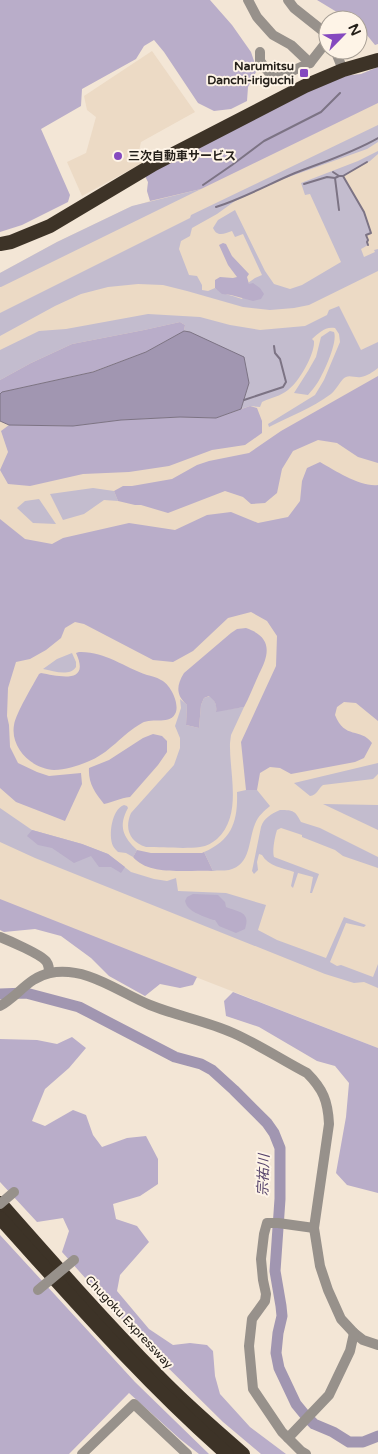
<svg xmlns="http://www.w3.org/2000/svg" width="378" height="1454" font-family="'Varela Round','Noto Sans JP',sans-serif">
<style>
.built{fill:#ecdac5}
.green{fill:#c3bcce}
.forest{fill:#b9adc9}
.water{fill:#a196b1;stroke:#7c7384}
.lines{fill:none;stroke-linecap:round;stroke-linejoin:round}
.stream{stroke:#7c7384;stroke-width:2}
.river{stroke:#a196b1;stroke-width:11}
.minor{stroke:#97918b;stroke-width:10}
.highway{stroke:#3d3327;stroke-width:14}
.minor-bridge{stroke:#97918b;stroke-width:10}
.poi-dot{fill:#8549bf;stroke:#fef4e7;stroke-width:2}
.labels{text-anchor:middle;stroke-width:4;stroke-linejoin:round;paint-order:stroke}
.poi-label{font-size:12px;font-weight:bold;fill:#25201a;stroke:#fef4e7;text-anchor:end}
.street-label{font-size:12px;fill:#25201a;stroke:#fef4e7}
.water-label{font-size:14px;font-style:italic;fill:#54416a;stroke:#fef4e7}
</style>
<rect width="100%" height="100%" fill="#f3e6d6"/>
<g class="built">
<path d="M 152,51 L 195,112 L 141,142 L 139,151 L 148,160 L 82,196 L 67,162 L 86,153 L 96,117 L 87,110 L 84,96 Z"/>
<path d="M 378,67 L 378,1048 L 0,901 L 0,273 L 57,242 L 128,208 L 150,201 L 147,191 L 148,182 L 145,176 L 343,76 L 361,74 Z"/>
</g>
<g class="green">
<path d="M 378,125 L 378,142 L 367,149 L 283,179 L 235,201 L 217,214 L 192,228 L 190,236 L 181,241 L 179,249 L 189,275 L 197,276 L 202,285 L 202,290 L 208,291 L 215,288 C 224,295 231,295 242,299 L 249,284 L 248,283 L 255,278 L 262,275 L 243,234 L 235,237 L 232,231 C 224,234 217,237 213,228 L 218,220 L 235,210 L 265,271 L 274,284 L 290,289 L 302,285 L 341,262 L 310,194 L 305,195 L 301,183 L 358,161 L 378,151 L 378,154 L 370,161 L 343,176 L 364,212 L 371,233 L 366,235 L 368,245 L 361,249 L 364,257 L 375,252 L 374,250 L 378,249 L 378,271 L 309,305 L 294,308 L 270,310 L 243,307 L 187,291 L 163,285 L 138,284 L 108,287 L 81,294 L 55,306 L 0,336 L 0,313 L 190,218 L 191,215 Z"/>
<path d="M 201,189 L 1,287 L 0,287 L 0,273 L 57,242 L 132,206 Z"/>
<path d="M 339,306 L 361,350 L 378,342 L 378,368 C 373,372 367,376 361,377 C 356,378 350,375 346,377 C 341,379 337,389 331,394 C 312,408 289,417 269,427 L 268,424 L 315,395 L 324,380 L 340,342 L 339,334 L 335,328 C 325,326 319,333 312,339 L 314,341 C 315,354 299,382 288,390 C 281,396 270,398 262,402 L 260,407 L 250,406 L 241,409 L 249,383 L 190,332 L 184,331 L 185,325 L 180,322 L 144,330 L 72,344 L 31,363 L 0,380 L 0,350 L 39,331 L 66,329 L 148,314 L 200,317 L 230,325 L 260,330 L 305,326 L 327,315 L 329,310 Z"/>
<path d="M 330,331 L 334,332 C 338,342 324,372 318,382 C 315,387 311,391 308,395 L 294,393 L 308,371 L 316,357 L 321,337 Z"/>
<path d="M 93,488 L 114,491 L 118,501 L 104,500 L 84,514 L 63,520 L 50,494 Z"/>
<path d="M 39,499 L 56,524 L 33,523 L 17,508 L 25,501 Z"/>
<path d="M 72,653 L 76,662 L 76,667 C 69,677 54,671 43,669 L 57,659 Z"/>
<path d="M 210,696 C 215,701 217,704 216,711 L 244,707 L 231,735 L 230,743 C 229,773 243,815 217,839 C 212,843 207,846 200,847 C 185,849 162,847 146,847 C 130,842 124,829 131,813 L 174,765 L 180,748 L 180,738 L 175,726 L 181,708 L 180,699 L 187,705 L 186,725 L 199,728 L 201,705 L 204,698 Z"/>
<path d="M 378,763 L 378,774 L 373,779 L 323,785 C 318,789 317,795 310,796 L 294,783 Z"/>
<path d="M 246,790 L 257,790 L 270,806 C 264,811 258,816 255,824 C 248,841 251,865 229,870 C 223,871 218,870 213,871 L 204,852 C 232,840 238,821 237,792 Z"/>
<path d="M 323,804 L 378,805 L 378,830 Z"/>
<path d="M 124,805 L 127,806 L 128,808 C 118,826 123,837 137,850 L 133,857 L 126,853 L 118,852 C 116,850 114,848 113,846 C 108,835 112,809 124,805 Z"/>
<path d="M 0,808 L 32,830 L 82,844 L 108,854 L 131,872 L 154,879 L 167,881 L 176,878 L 178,891 L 226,893 L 266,905 L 258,930 L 277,940 L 326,958 L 344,917 L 366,925 L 364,927 L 346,923 L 330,962 L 337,966 L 341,965 L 373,977 L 378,964 L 378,988 L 364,982 L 354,983 L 325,974 L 35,858 L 0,842 Z"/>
<path d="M 280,810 C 294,810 295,811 301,822 L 320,828 L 378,857 L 378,868 L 343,856 L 335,850 L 302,837 L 302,835 L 281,828 L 277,830 C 275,836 272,851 274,857 L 319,874 L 312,893 L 310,893 L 313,877 L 298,873 L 293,888 L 291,886 L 294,872 C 283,868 268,866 262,855 L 259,854 L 257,862 L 258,870 L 254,874 L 252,871 L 261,827 C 264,818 271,814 280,810 Z"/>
</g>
<g class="forest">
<path d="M 0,0 L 210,0 L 232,25 L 251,52 L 257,70 L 248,87 L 247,101 L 231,109 L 214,111 L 198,103 L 164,52 L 154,40 L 144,46 L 136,59 L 82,89 L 81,106 L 41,129 L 70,195 L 68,202 L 22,225 L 0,232 Z"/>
<path d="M 317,0 L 378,0 L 378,44 L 375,45 L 358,24 L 358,20 L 350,20 Z"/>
<path d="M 378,67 L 378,103 L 201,189 L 150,201 L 147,191 L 148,182 L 145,176 L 284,101 L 343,76 L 361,74 Z"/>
<path d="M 223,243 L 226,244 L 232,256 L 249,274 L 247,277 L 249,284 L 253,283 L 260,288 L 264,294 L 261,299 L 253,301 L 231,295 L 222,294 L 215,288 L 215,280 L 220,277 L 233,278 L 237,277 L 228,265 L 219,245 Z"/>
<path d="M 180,322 L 185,325 L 184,331 L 146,352 L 92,372 L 2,392 L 0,394 L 0,380 L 31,363 L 72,344 L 144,330 Z"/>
<path d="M 378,376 L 378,463 L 358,457 L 337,443 L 318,440 L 293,451 L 282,469 L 277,493 L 265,503 L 251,504 L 243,497 L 225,491 L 168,513 L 141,505 L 135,505 L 118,501 L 114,491 L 123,486 L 132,486 L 172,479 L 197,465 L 209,461 L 249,453 L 281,431 Z"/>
<path d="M 250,406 L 257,408 L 262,421 L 262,433 L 245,445 L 212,450 L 169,466 L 129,472 L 83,474 L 30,486 L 8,484 L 0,470 L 8,452 L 1,431 L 9,425 L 73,426 L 121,420 L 180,417 L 216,418 Z"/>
<path d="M 320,462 C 336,471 360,487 378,485 L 378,721 L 356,703 L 344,702 L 337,707 L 335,715 C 345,740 360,727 372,743 L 364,758 L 355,762 L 291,774 L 280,768 L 270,767 L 260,773 L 257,790 L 246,790 L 241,742 L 276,666 L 277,636 L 267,621 L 251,612 L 228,618 L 193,651 L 173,662 L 153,660 L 84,624 L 75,622 L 65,628 L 61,638 L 46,650 L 30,659 L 16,662 L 8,688 L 7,716 L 9,725 L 10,747 L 18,763 L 37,772 L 49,776 L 81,773 L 82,784 L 65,821 L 16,802 L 0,788 L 0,519 L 25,539 L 52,544 L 63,538 L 129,523 L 175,530 L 207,515 L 231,512 L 258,523 L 288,517 L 300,501 L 302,481 L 307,468 Z"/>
<path d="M 246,628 C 272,637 270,653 259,674 C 254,685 250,696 244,707 L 216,712 C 217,704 215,701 209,696 L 204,698 L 201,705 L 199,728 L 186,725 L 187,705 C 176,695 176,686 184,673 L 231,633 L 237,629 Z"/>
<path d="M 79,652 C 104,651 124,667 147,675 C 151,676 156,677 161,680 C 170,684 179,702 176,712 C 171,726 152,717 142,723 C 122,734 109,754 87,762 C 77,766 65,770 54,770 C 32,769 10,748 14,725 C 16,713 33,685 39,674 L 41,673 C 58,676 91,685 76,653 Z"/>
<path d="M 153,734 L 162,736 L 167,741 L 167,752 L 158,765 L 130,797 C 120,798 113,802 104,804 C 95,793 88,783 89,768 L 109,760 L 143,738 Z"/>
<path d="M 32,830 L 82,844 L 108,854 L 125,867 L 121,873 L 111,867 L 99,867 L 91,856 L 74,863 L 52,848 L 38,845 L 27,836 Z"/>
<path d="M 137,850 L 151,853 L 202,853 L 204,852 L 213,871 C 189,869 150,877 133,857 Z"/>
<path d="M 193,894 L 218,895 L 225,902 L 226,907 C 239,912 251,912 245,929 L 236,933 L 219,926 L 215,920 C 211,920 192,912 190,909 C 187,907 186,904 185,901 L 187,897 Z"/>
<path d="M 0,899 L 197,977 L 193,985 L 180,988 L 160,984 L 145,996 L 109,976 L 91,958 L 61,936 L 35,929 L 4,932 L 0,930 Z"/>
<path d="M 233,992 L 378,1048 L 378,1193 L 347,1185 L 336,1173 L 346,1117 L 349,1083 L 335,1066 L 317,1061 L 259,1027 L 226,1016 L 224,1001 Z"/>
<path d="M 72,1037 L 86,1048 L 69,1068 L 45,1089 L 32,1121 L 45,1126 L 73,1110 L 86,1115 L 93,1135 L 102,1147 L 127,1138 L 146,1136 L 158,1159 L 158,1184 L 140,1196 L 113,1204 L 116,1219 L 137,1226 L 149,1242 L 120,1275 L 117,1291 L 149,1329 L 173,1345 L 190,1343 L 207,1345 L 213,1351 L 215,1376 L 220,1394 L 250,1427 L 286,1454 L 261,1454 L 223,1422 L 146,1346 L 62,1252 L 69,1231 L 63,1218 L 37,1222 L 0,1182 L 0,1039 L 37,1040 L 57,1044 Z"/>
<path d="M 0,1235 L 135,1382 L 209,1454 L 199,1454 L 180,1439 L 129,1393 L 69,1454 L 0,1454 Z"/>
</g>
<path class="water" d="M 184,331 L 190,332 L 244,357 L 249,383 L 241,409 L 216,418 L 180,417 L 121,420 L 73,426 L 9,425 L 0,421 L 0,394 L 2,392 L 93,372 L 146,352 Z"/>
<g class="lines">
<g class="stream">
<path d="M 333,172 L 339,176 L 335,178 L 339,210"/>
<path d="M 339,176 L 343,176 L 364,212 L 371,233 L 366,235 L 368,240 L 367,242 L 368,245"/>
<path d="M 343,176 L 367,162"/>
<path d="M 304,184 L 327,177 L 335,178"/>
<path d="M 203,185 L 232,165 L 264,141 L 321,112 L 340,93"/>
<path d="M 216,207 C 244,198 269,184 295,173 C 323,162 352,153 378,138"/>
<path d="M 244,400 L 283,387 L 286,382 L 280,359 L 275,353 L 274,346"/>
</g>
<path class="river" d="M 0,994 L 26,993 L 79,1007 L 175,1057 L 201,1064 L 212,1070 L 234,1090 L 267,1123 L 274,1133 L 280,1148 L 280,1199 L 275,1271 L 281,1306 L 282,1316 L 278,1333 L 276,1353 L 279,1368 L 296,1404 L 305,1415 L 314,1424 L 333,1432 L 349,1442 L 363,1442 L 378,1436"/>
<g class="minor">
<path d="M 248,0 L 257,17 L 273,35 L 291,45 L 310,63"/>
<path d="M 288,0 L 294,8 L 328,35"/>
<path d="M 335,50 L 343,70"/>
<path d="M 260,52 L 260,61 L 274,79 L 310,63 L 328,40"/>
<path d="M 0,937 C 10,941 40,954 46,961 C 49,965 49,968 49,973"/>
<path d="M 0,1006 C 18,996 29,977 50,973 C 87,966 118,992 150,1005 C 177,1016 206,1021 233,1033 C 258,1044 282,1060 307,1073 C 323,1089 328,1101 329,1124 L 314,1228 L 320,1266 L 328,1290 L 341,1319 L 354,1333 L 363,1340 L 378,1345"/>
<path d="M 288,1438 L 329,1395 L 350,1351 L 354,1333"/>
<path d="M 82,1454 L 134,1404 L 187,1454"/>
<path d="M 306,1454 L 301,1451 L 282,1432 L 253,1389 L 249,1346 L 252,1319 L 265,1301 L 266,1294 L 263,1280 L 261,1259 L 264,1234 L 267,1223 L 278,1223 L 314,1228"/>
</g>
<g class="highway">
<path d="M 0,244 L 11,242 L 50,226 L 154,164 L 305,86 L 343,70 L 378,60"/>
<path d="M 0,1203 C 52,1262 104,1321 159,1377 C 185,1404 214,1429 243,1454"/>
<path d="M 0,1218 C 74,1300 144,1381 227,1454"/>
</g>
<g class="minor-bridge">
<path d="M 0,1204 L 14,1192"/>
<path d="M 38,1290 L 74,1260"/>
</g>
</g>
<g class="poi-dot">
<rect x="299" y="68" width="10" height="10" rx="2.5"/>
<circle cx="118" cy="156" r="5"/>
</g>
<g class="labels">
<g class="poi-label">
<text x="294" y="70">Narumitsu<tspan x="294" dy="14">Danchi-iriguchi</tspan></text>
<text x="128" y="160" text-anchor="start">三次自動車サービス</text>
</g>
<g class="street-label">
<text transform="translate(129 1322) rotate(47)" y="4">Chugoku Expressway</text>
</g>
<g class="water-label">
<text transform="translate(263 1175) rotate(-88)" y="5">宗祐川</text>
</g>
</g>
<g transform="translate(343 35) rotate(66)"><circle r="24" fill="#fef4e7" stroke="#a79f95"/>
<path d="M0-4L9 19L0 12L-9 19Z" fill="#8549bf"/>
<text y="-8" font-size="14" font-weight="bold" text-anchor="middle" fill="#25201a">N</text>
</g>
</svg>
